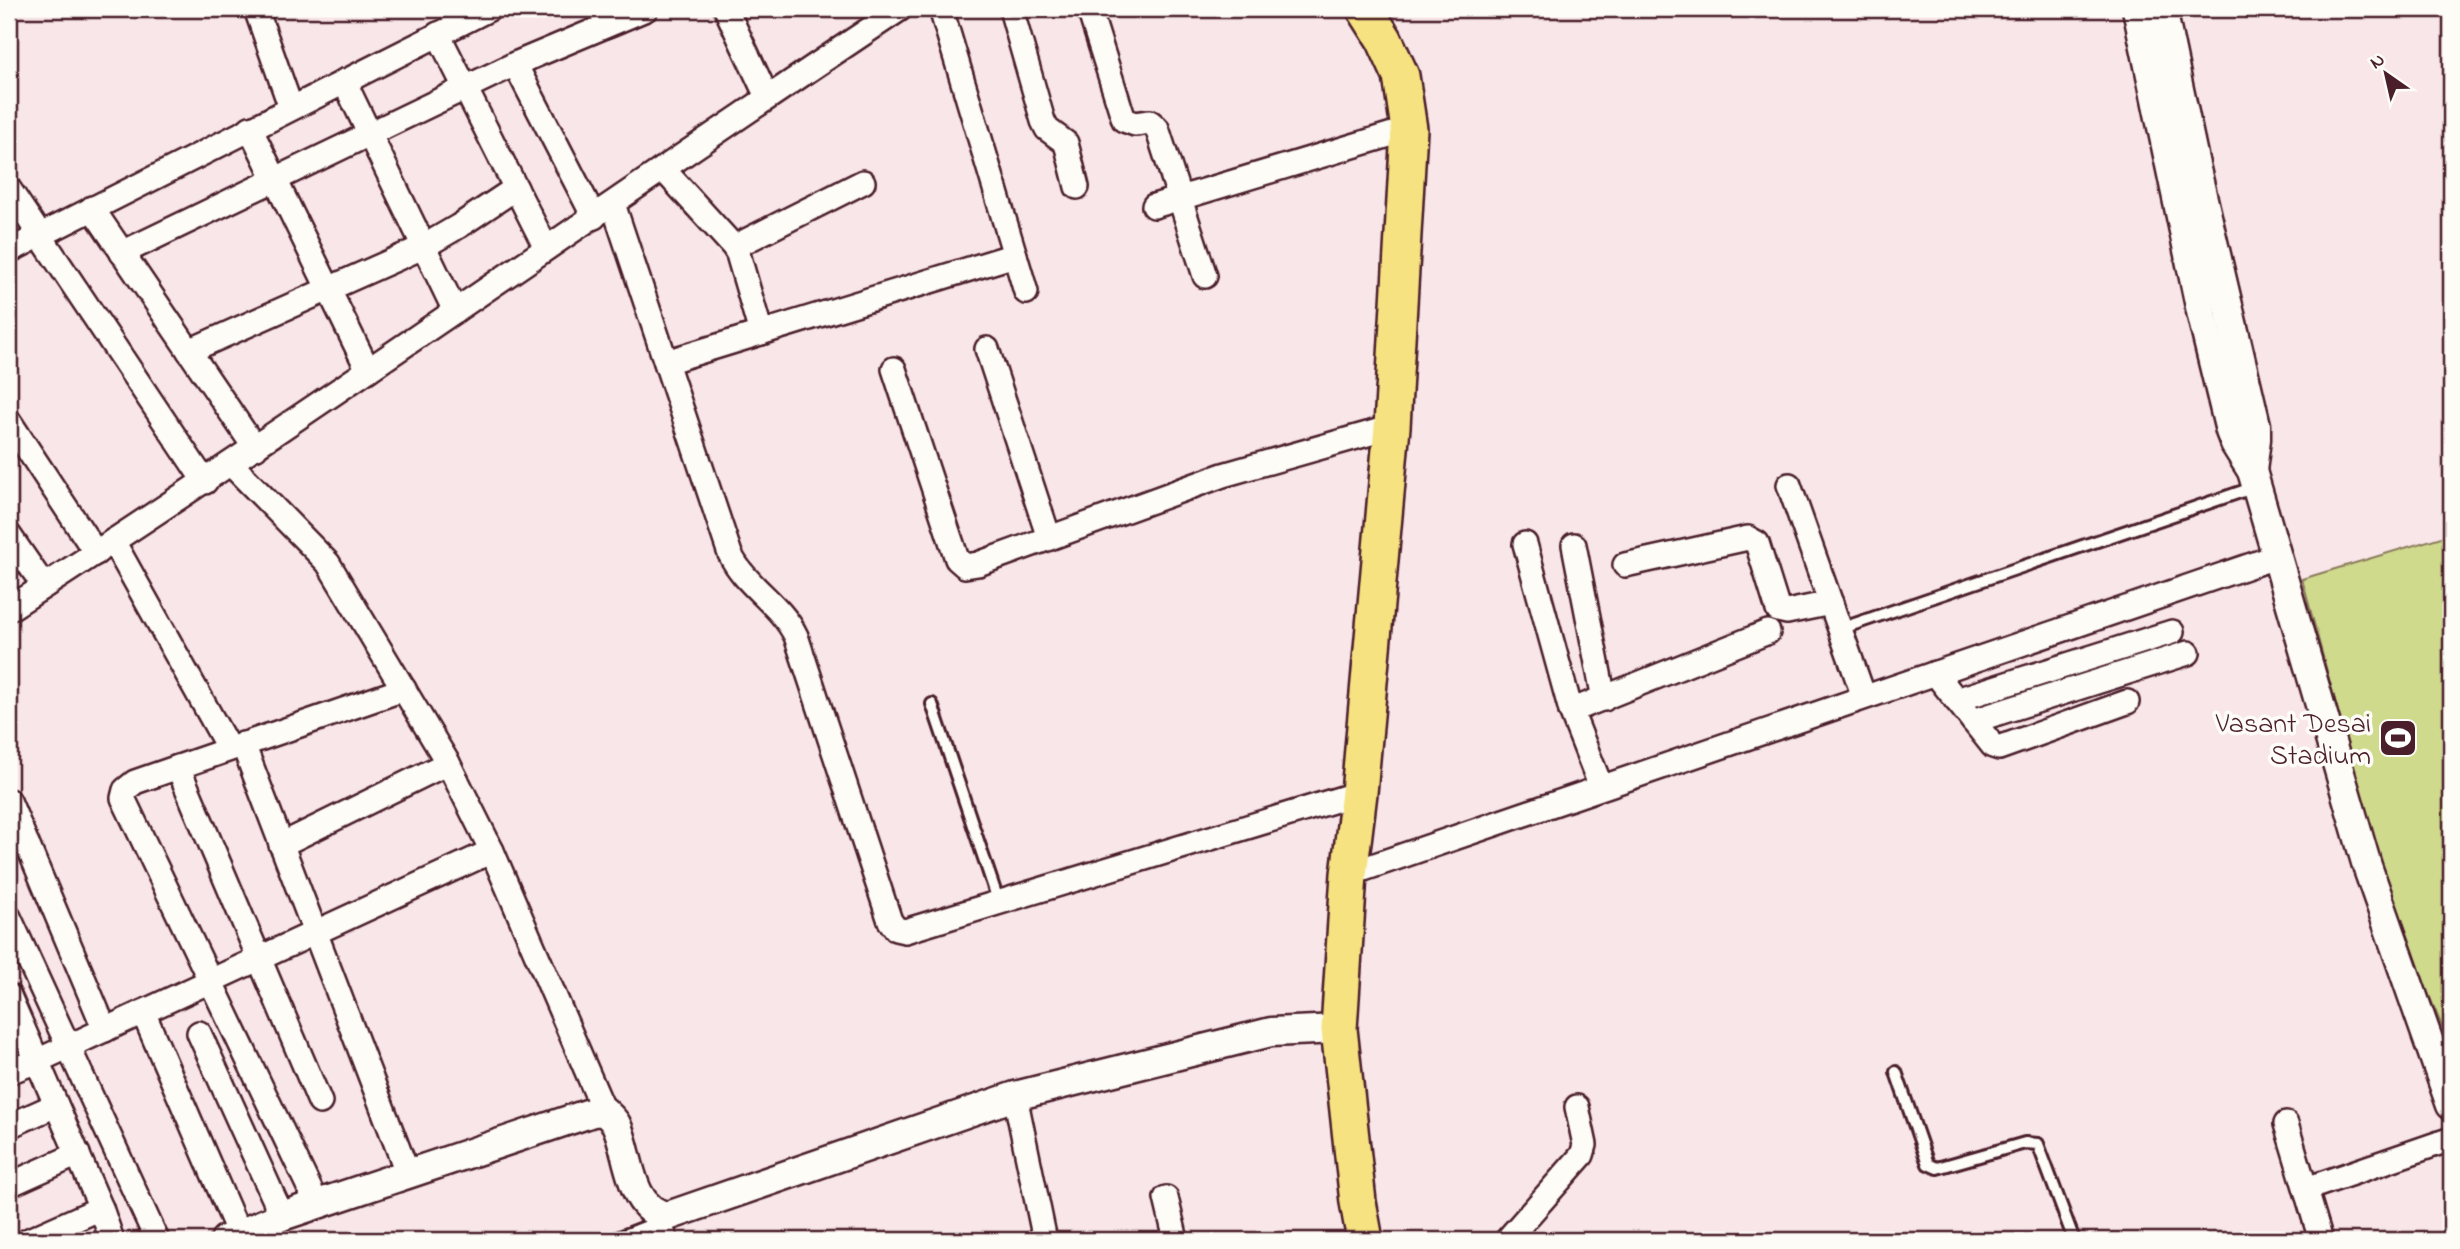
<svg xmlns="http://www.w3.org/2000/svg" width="2460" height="1249" font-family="'Indie Flower',sans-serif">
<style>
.green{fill:#cfda8d;stroke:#8c7c5c;stroke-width:2}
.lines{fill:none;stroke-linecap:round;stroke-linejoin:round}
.service-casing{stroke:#4a1f2b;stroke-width:16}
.minor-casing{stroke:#4a1f2b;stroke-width:28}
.tertiary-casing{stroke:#4a1f2b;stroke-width:33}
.primary-casing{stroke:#4a1f2b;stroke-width:40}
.service{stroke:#fdfcf7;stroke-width:10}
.minor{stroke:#fdfcf7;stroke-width:23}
.tertiary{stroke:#fdfcf7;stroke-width:28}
.primary{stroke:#f6e281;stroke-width:35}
.labels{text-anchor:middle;stroke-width:7;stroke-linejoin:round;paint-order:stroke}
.poi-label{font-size:28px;fill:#4a1f2b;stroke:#fdfcf7;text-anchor:end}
</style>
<rect width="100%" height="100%" fill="#f8e6e9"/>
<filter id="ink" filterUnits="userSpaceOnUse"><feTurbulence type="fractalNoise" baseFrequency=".0143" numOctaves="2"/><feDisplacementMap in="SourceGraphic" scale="14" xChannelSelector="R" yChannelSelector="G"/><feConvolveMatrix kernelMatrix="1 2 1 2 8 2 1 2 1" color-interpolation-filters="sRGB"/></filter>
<g filter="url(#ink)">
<path class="green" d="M 2451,534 L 2451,1048 L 2388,897 L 2302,579 Z"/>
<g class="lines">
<defs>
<g id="service">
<path d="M 1840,629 L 2255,487"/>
<path d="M 932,704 L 999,903"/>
<path d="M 1896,1072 L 1928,1164 L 1937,1168 L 2025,1143 L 2038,1144 L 2074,1240"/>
<path d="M 612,1240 L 658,1222"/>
</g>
<g id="minor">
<path d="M 256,9 L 291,108"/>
<path d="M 726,9 L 767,97"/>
<path d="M 941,9 L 1026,292"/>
<path d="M 1011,9 L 1043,121 L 1047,129 L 1066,143 L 1077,187"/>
<path d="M 1089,9 L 1124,120 L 1135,124 L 1150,122 L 1157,128 L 1205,276"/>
<path d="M 438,34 L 546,248"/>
<path d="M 515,64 L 594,217"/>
<path d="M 344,81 L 455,311"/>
<path d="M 250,128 L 368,370"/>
<path d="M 663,169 L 734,247 L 738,254 L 761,333"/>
<path d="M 9,189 L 205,482"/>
<path d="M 613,204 L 730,554 C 746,587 780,603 796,636 L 890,921 L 896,929 L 905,931 L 1359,793"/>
<path d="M 1154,206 L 1409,129"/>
<path d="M 92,208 L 255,448"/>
<path d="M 734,247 L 863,182"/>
<path d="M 9,251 L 489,9"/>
<path d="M 122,253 L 515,64 L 646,9"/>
<path d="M 987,349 L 1049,538"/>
<path d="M 189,351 L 423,247 L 459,226 L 516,188"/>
<path d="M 666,362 L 1015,255"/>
<path d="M 894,369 L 957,559 L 965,566 L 978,564 L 1223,475 L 1392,427"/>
<path d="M 9,421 L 96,553"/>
<path d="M 231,464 L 328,563 L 448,763 L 492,851 L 604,1111"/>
<path d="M 1789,485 L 1864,697"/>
<path d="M 9,535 L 44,586"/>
<path d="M 113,541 L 229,749"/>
<path d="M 1525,544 L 1571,711 L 1601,787"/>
<path d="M 1574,545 L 1604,699"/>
<path d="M 1625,565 L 1748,538 L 1757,543 L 1778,610 L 1787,612 L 1831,603"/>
<path d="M 9,609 C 310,415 602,207 900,9"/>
<path d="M 1935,673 L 1993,746 L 1999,748 L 2127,702"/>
<path d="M 1956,700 L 2172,632"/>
<path d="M 1571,711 L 1768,632"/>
<path d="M 1973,721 L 2188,653"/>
<path d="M 243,744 L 407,1172"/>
<path d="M 178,767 L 320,1102"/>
<path d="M 9,801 L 105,1030"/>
<path d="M 281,845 L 448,763"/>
<path d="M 1349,874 L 2275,557"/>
<path d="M 9,917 L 157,1240"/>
<path d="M 9,996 L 101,1208 L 112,1240"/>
<path d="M 143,1012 L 239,1234"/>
<path d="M 199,1033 L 282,1216"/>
<path d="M 9,1072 L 37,1061 L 492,851"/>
<path d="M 1015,1096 L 1045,1240"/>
<path d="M 2286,1124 L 2321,1240"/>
<path d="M 9,1126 L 56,1105"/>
<path d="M 9,1185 L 78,1154"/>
<path d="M 2306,1189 L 2451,1139"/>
<path d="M 1166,1198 L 1176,1240"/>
<path d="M 317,1204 L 123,798 L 125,790 L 135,782 L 404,689"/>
<path d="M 656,1215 L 666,1240"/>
<path d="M 29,1240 L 101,1208"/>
<path d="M 1507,1240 L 1582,1155 L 1585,1145 L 1577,1107"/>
</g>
<g id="tertiary">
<path d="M 2137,9 L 2202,316 L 2230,431 L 2235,444 L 2252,471 L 2367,866 L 2451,1105"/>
<path d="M 2162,9 L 2195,165 L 2256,425 L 2256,439 L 2252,471"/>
<path d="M 225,1240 L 282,1216 L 593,1112 L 604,1111 C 608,1115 613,1119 616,1124 C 630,1152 628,1211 668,1216 L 1015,1096 L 1271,1032 L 1339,1029"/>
</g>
<path id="primary" d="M 1365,1240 L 1358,1202 L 1339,1029 L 1349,874 L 1359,793 L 1392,427 L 1409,129 L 1401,76 L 1384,39 L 1365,9"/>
</defs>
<use href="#service" class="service-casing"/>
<use href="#minor" class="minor-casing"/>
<use href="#tertiary" class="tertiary-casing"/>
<use href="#primary" class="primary-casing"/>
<use href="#service" class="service"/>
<use href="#minor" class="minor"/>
<use href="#tertiary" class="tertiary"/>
<use href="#primary" class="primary"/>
</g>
</g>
<defs>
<symbol id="stadium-square" viewBox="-11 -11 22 22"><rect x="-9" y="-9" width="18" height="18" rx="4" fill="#4a1f2b" stroke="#fdfcf7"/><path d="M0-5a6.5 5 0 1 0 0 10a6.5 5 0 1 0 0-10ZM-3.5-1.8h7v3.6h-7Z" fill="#fff"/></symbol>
</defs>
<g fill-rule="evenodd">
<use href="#stadium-square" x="2376" y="716" width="44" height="44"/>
</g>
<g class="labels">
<g class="poi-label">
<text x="2371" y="732">Vasant Desai<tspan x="2371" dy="32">Stadium</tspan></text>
</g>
</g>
<rect width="2460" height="1249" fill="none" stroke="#fdfcf7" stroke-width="35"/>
<rect x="18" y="18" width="2425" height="1214" fill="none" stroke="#4a1f2b" stroke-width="2.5" filter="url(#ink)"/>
<g transform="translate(2386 74) rotate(326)" stroke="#fdfcf7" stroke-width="5" paint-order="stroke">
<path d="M0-5L12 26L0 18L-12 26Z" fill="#4a1f2b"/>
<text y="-10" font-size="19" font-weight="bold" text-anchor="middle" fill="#4a1f2b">N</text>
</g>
</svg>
